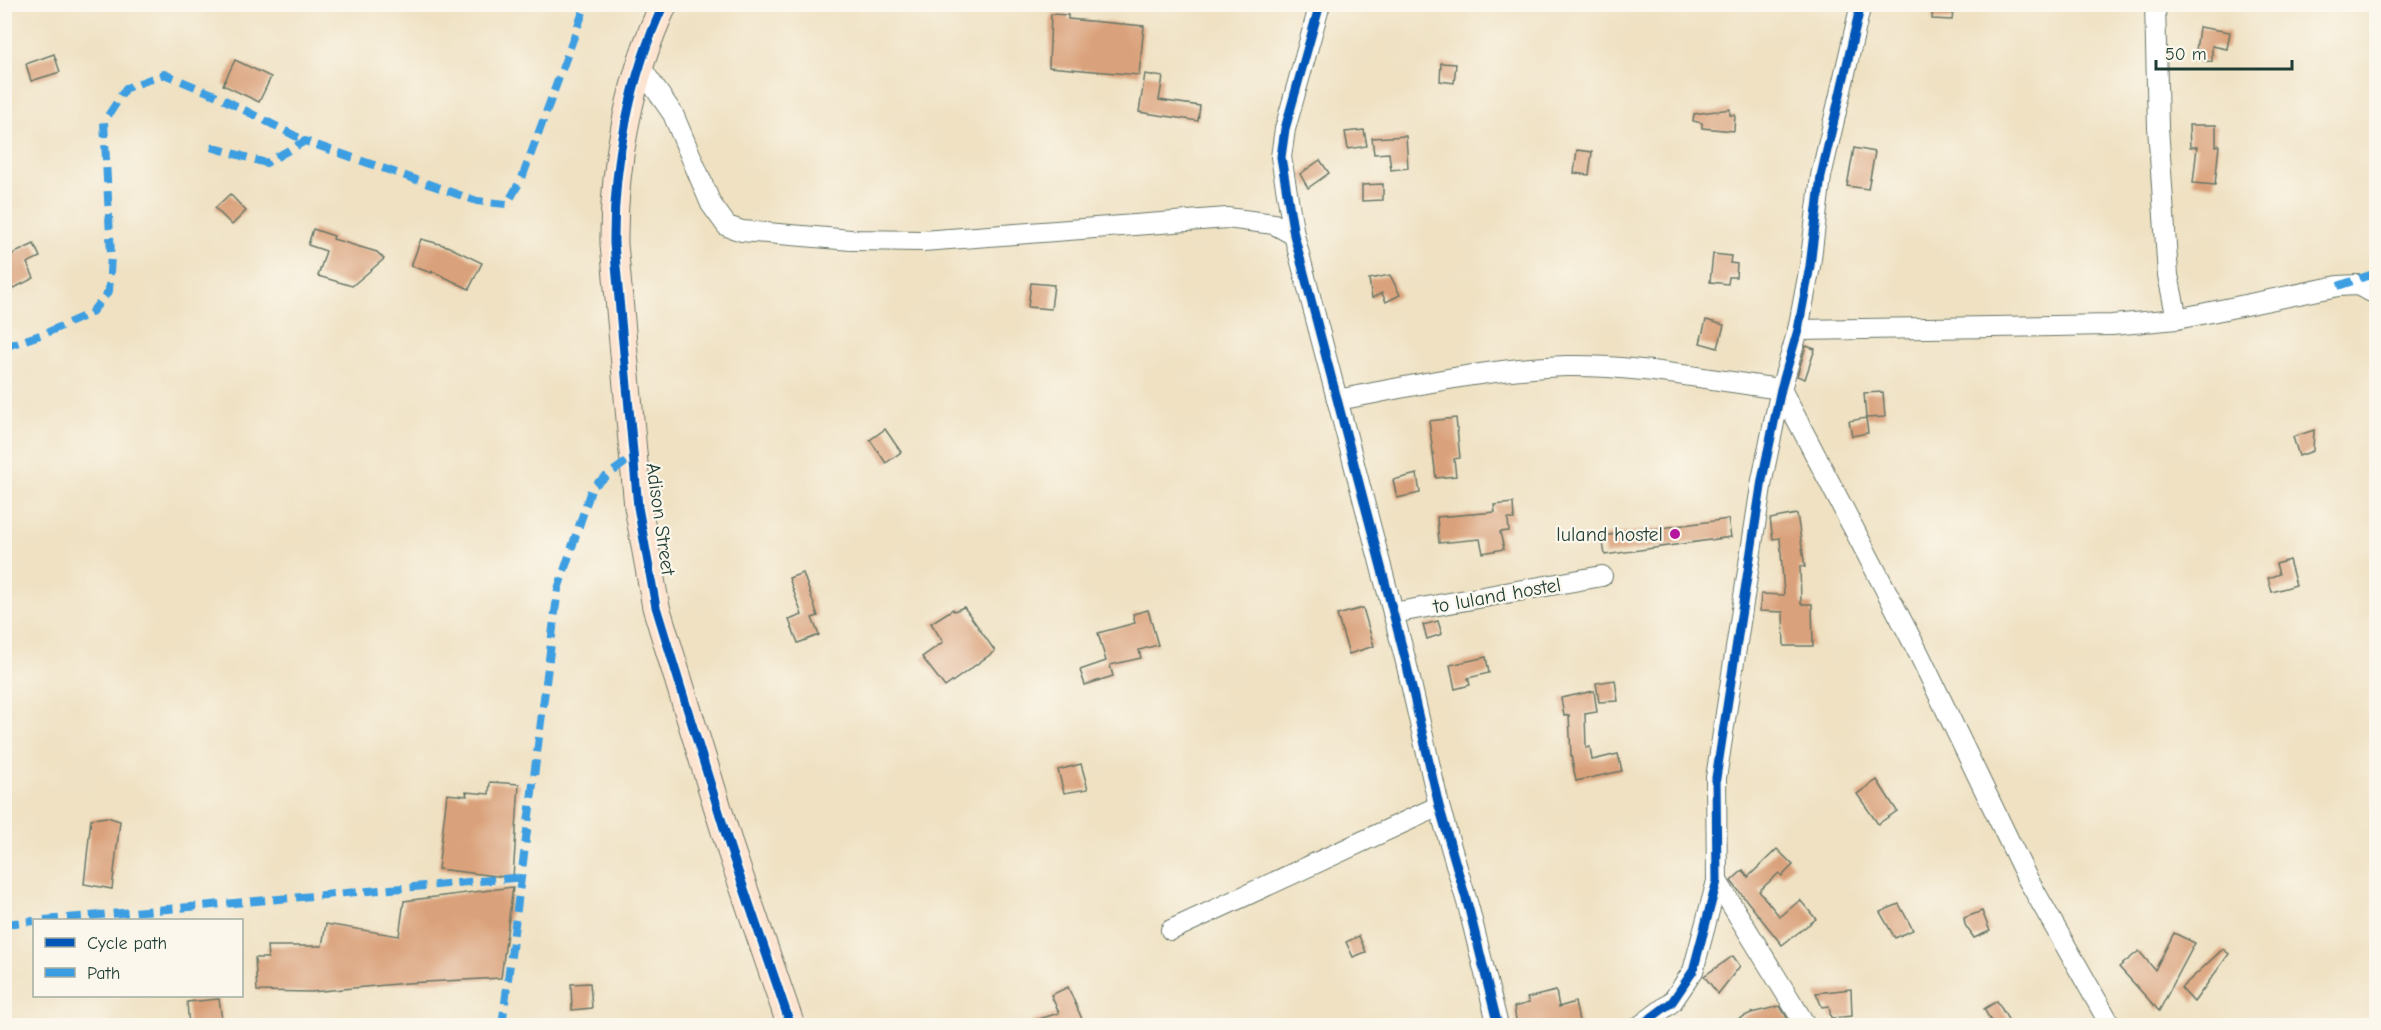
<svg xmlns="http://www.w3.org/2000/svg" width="2381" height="1030" font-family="'Comic Neue',sans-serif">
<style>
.building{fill:#daa27b}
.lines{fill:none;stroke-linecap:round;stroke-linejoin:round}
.street-casing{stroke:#687666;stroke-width:22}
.secondary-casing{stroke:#687666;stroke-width:29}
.street{stroke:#fff;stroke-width:20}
.secondary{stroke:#fde4d1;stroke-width:27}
.quiet{stroke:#3c9ee2;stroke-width:8;stroke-dasharray:15 8;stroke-linecap:butt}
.cycleway-casing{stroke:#fbf7ec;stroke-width:13}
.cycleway{stroke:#0057b8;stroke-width:9}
.poi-dot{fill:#b5179e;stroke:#fbf7ec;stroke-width:2}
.labels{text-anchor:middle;stroke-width:4.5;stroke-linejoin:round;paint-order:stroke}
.street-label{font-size:20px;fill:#1f3d34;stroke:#fbf7ec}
.poi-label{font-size:20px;fill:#1f3d34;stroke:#fbf7ec;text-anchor:end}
</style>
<rect width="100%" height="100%" fill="#fbf7ec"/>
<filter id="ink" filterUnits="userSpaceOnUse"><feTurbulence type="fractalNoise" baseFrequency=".0167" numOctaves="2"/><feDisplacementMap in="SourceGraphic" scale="12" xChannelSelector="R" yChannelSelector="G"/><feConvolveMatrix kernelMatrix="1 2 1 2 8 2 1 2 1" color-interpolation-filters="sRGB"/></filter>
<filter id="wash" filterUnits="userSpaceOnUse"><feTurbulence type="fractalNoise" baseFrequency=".008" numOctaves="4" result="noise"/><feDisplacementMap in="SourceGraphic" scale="24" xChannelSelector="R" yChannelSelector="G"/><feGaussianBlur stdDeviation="1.35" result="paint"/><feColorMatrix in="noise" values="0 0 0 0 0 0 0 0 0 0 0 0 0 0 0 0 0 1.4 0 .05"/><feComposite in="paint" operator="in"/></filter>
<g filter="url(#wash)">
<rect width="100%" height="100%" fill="#efe1c2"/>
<g id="blocks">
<g class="building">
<path d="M 1933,4 L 1954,4 L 1952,20 L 1932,19 Z"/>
<path d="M 1051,14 L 1068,15 L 1068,19 L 1144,26 L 1139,75 L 1049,67 Z"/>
<path d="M 2199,27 L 2230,32 L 2227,49 L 2212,46 L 2212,62 L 2195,59 Z"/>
<path d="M 54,54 L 60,72 L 31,81 L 26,64 Z"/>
<path d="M 235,60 L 271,77 L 259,102 L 223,85 Z"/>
<path d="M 1441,63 L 1456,64 L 1454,83 L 1440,81 Z"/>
<path d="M 1145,74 L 1163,77 L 1159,100 L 1200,106 L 1198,121 L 1139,112 Z"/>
<path d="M 1730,109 L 1730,115 L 1735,115 L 1734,131 L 1702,128 L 1702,123 L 1693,121 L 1694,114 Z"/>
<path d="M 2189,125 L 2216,125 L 2216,146 L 2219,145 L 2215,185 L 2193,183 L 2197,147 L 2190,147 Z"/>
<path d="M 1364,130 L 1367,146 L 1348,149 L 1345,132 Z"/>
<path d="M 1406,136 L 1408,168 L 1391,170 L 1389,153 L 1374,154 L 1372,138 Z"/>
<path d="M 1854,148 L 1875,152 L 1868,189 L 1847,186 Z"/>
<path d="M 1577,150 L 1592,152 L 1589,175 L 1574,173 Z"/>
<path d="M 1320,160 L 1329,173 L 1308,188 L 1300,174 Z"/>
<path d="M 1383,184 L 1383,200 L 1362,201 L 1362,185 Z"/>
<path d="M 230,194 L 246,211 L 232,225 L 215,208 Z"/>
<path d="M 313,229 L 334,236 L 333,239 L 377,252 L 384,259 L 352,286 L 318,276 L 326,251 L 308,245 Z"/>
<path d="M 421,239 L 447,246 L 482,263 L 469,289 L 432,271 L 432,273 L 411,266 Z"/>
<path d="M 34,244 L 40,257 L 27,263 L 34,278 L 4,293 L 4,258 Z"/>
<path d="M 1713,254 L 1731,256 L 1730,263 L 1737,264 L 1736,277 L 1729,277 L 1728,284 L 1710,282 Z"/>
<path d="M 1390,275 L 1400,295 L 1386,302 L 1382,293 L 1372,298 L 1369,279 Z"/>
<path d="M 1031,283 L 1054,285 L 1051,309 L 1028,307 Z"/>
<path d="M 1706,320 L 1724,325 L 1718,348 L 1700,343 Z"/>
<path d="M 1806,346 L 1815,349 L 1805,379 L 1797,376 Z"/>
<path d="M 1883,392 L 1885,417 L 1866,418 L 1864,393 Z"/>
<path d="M 1456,418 L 1460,458 L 1454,459 L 1456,476 L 1436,478 L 1429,421 Z"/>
<path d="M 1866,418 L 1868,433 L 1852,436 L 1849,421 Z"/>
<path d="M 885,429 L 901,452 L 886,463 L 870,440 Z"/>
<path d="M 2314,430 L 2313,451 L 2299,456 L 2293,437 Z"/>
<path d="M 1417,474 L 1420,493 L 1397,498 L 1393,480 Z"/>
<path d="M 1513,503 L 1514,519 L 1508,519 L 1509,531 L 1500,532 L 1504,549 L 1483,553 L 1480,539 L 1439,543 L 1437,517 L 1495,512 L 1494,505 Z"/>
<path d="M 1797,514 L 1805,567 L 1800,566 L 1801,604 L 1812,604 L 1813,646 L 1784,646 L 1783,612 L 1760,611 L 1761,594 L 1784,595 L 1780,538 L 1773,539 L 1770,519 Z"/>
<path d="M 1728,519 L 1731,537 L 1605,555 L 1602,536 Z"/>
<path d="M 2289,560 L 2296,585 L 2272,592 L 2268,578 L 2279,574 L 2276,564 Z"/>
<path d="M 803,573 L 818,616 L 812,618 L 819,635 L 798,643 L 789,620 L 802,615 L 789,578 Z"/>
<path d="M 964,607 L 995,651 L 945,687 L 922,657 L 943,642 L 931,623 L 953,609 L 954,611 Z"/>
<path d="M 1363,608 L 1374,646 L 1349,654 L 1337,615 Z"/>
<path d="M 1148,610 L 1158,645 L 1139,650 L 1141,658 L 1110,665 L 1113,676 L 1085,685 L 1080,670 L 1106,661 L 1098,633 L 1135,623 L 1133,614 Z"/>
<path d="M 1438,621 L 1442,634 L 1427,639 L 1423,625 Z"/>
<path d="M 1486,657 L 1489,673 L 1468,678 L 1470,685 L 1455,689 L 1450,665 Z"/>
<path d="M 1615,680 L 1618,701 L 1599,702 L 1596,683 Z"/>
<path d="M 1594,691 L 1597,712 L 1585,714 L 1586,748 L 1590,747 L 1592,760 L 1618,754 L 1622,771 L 1576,781 L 1571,755 L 1569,715 L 1564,716 L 1561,698 Z"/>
<path d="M 1081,764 L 1088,789 L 1064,793 L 1058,770 Z"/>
<path d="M 1877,780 L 1897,811 L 1878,824 L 1857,794 Z"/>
<path d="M 490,782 L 519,784 L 513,878 L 438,869 L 447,794 L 467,796 L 466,792 L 489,794 Z"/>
<path d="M 107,817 L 120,821 L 112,889 L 84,884 L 91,819 Z"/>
<path d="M 1777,849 L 1793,865 L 1782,876 L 1779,873 L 1759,891 L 1780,917 L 1800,900 L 1816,919 L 1782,945 L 1731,881 L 1743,870 L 1748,877 Z"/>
<path d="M 513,887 L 501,978 L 407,983 L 311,992 L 257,991 L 255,958 L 268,958 L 267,946 L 322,946 L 326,924 L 399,936 L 404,901 Z"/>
<path d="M 1899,904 L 1913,930 L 1895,938 L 1880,912 Z"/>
<path d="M 1982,911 L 1990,931 L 1974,938 L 1965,925 L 1964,918 Z"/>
<path d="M 2174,933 L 2195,943 L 2159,1011 L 2119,967 L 2139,951 L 2155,970 Z"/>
<path d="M 1359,936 L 1366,952 L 1353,957 L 1346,942 Z"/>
<path d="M 2223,949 L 2229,954 L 2194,1002 L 2181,988 Z"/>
<path d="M 1733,956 L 1740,966 L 1718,994 L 1704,976 Z"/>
<path d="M 590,983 L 592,1008 L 572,1010 L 571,984 Z"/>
<path d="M 1068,987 L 1085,1026 L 1033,1026 L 1032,1021 L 1059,1013 L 1051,995 Z"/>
<path d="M 1851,989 L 1852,1016 L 1831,1018 L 1829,1006 L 1822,1007 L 1816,993 Z"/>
<path d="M 1556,991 L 1559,1007 L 1575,1002 L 1580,1026 L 1517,1026 L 1514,1007 L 1529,1003 L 1527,998 Z"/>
<path d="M 219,999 L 223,1026 L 189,1026 L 187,1002 Z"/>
<path d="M 1997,1001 L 2012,1026 L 1994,1026 L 1984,1009 Z"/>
<path d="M 1780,1006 L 1792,1026 L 1724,1026 L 1751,1013 Z"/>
</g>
</g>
</g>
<g filter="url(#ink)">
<use href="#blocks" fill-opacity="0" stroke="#687666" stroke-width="1.5"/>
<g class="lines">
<defs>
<g id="street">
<path d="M 1320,4 L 1285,129 L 1281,157 L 1294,235 L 1406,662 L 1439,806 L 1469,909 L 1498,1026"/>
<path d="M 2155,4 L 2158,127 L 2168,275 L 2177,319"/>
<path d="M 641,68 L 673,114 L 711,204 L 727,226 L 742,231 L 851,240 L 923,241 L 1227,218 L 1274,224 L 1294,235"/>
<path d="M 1798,330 L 2112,325 L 2177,319 L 2338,286 L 2357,285 L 2376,294"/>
<path d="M 1781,389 L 1919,654 L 2026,876 L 2111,1026"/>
<path d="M 1337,400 C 1413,386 1490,368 1567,366 C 1638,365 1711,380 1781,389"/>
<path d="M 1393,613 L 1602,576"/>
<path d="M 1717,881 L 1806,1026"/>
<path d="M 1171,930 L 1439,806"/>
<path d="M 1640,1026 L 1672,1002 L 1693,971 L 1717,881 L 1716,778 L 1762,480 L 1781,389 L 1798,330 L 1810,266 L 1821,176 L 1861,4"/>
</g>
<path id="secondary" d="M 664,4 C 630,75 613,166 614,244 L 638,507 L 656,607 L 731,851 L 791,1026"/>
</defs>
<use href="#street" class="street-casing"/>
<use href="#secondary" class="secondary-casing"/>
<use href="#street" class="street"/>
<use href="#secondary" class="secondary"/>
<g class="quiet">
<path d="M 211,147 L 266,163 L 305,141 L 477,201 L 507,204 L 522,178 L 586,4"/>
<path d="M 2338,286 L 2376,273"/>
<path d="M 4,347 L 46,333 L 91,313 L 109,291 L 111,255 L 104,122 L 126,88 L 164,74 L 215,95 L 305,141"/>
<path d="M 44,920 L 525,877"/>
<path d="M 4,924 L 34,921"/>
<path d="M 502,1026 L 558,589 L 592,487 L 634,456"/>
</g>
<defs>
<g id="cycleway">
<path d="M 664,4 C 630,75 613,166 614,244 L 638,507 L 656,607 L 731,851 L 791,1026"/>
<path d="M 1320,4 L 1285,129 L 1281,157 L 1294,235 L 1406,662 L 1439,806 L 1469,909 L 1498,1026"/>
<path d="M 1640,1026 L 1672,1002 L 1693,971 L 1717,881 L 1716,778 L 1762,480 L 1781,389 L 1798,330 L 1810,266 L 1821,176 L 1861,4"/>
</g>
</defs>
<use href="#cycleway" class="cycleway-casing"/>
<use href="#cycleway" class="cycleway"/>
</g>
</g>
<circle class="poi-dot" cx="1675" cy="534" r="6"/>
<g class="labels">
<g class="street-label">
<text transform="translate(661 519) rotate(82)" y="7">Adison Street</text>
<text transform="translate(1497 595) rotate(-10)" y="7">to luland hostel</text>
</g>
<g class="poi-label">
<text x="1663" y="541">luland hostel</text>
</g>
</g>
<rect width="2381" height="1030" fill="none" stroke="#fbf7ec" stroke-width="24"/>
<rect x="33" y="919" width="210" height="78" fill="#fbf7ec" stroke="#a3ada2" stroke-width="1.5"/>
<rect x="45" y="938" width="30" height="9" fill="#0057b8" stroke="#a3ada2" stroke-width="1.5"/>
<text x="87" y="949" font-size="18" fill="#1f3d34">Cycle path</text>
<rect x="45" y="968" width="30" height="9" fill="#3c9ee2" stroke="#a3ada2" stroke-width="1.5"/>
<text x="87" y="979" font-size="18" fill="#1f3d34">Path</text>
<path d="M2156 60v9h136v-9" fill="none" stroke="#1f3d34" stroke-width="3"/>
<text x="2165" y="60" font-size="18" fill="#1f3d34" stroke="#fbf7ec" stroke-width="4.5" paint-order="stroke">50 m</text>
</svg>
